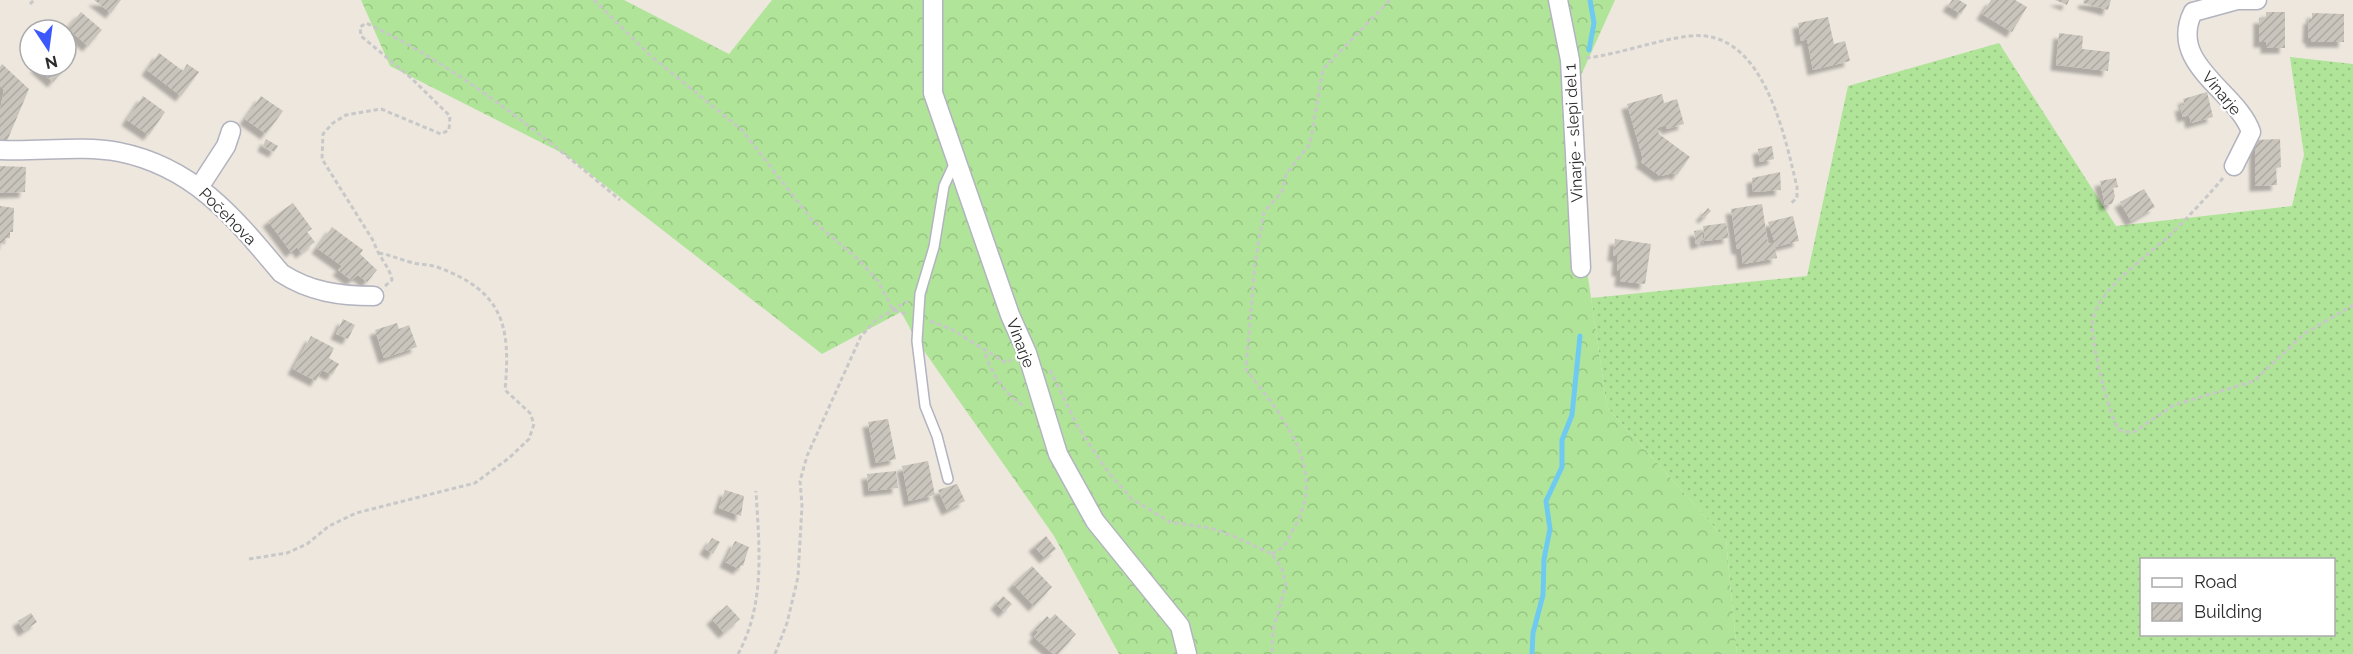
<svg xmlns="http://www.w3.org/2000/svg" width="2353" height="654" font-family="Raleway,sans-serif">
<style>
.grass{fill:url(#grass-dots);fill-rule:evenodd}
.forest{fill:url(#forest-crowns)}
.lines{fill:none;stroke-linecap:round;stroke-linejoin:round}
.stream{stroke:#6fcaf1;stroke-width:5}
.building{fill:url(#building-hatch);filter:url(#shadow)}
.service-casing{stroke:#b2b3bf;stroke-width:12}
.minor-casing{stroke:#b2b3bf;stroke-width:21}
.path{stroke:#c8c8c8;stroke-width:3;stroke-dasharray:4.5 3;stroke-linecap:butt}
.service{stroke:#fff;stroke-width:9}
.minor{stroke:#fff;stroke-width:18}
.labels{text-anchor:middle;stroke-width:4.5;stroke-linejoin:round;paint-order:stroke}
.street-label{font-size:16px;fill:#2c2c2c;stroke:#fff}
</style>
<defs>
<pattern id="grass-dots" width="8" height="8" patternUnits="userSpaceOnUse" patternTransform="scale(1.5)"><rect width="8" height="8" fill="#b0e599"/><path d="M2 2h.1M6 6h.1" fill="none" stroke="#98c584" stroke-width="1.8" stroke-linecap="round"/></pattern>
<pattern id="forest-crowns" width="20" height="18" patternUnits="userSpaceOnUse" patternTransform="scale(1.5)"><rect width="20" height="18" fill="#b0e599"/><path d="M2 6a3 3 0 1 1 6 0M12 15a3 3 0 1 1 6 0" fill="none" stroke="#98c584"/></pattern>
<pattern id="building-hatch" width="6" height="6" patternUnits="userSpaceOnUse" patternTransform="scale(1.5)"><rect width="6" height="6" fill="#c9c5bc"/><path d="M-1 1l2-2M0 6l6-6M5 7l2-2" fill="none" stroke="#ada9a2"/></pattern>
<filter id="shadow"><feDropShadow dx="-5.5" dy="5.5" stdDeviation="1.5" flood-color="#0004"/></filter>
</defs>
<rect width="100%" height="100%" fill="#ede7de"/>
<path class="grass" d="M 1999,43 L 2116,226 L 2292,206 L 2304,155 L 2290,57 L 2353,64 L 2353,654 L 1737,654 L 1726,540 L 1607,407 L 1591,298 L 1807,276 L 1848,86 ZM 2142,560 L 2334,560 L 2334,634 L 2142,634 Z"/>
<path class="forest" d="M 361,0 L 624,0 L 729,54 L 772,0 L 1615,0 L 1564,113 L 1607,407 L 1726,540 L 1737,654 L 1119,654 L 1054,536 L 917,341 L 901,312 L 822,354 L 566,155 L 390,66 Z"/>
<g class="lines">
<g class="stream">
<path d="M 1589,50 L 1594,23 L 1590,0"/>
<path d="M 1532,654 L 1533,633 L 1543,595 L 1544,559 L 1550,529 L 1546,501 L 1562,467 L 1562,440 L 1572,415 L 1580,336"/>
</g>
</g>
<g class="building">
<path d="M 94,0 L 121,0 L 111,13 Z"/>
<path d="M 1952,0 L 1959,0 L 1967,5 L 1961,14 L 1948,6 Z"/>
<path d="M 1991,0 L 2015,0 L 2027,7 L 2012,32 L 1982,14 Z"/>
<path d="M 2055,0 L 2069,0 L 2067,5 Z"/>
<path d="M 2084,0 L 2111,0 L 2108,10 L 2083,3 Z"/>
<path d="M 81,12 L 102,30 L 88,46 L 67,28 Z"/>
<path d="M 2266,12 L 2285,12 L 2285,48 L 2266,48 L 2266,42 L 2259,42 L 2259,18 L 2266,18 Z"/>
<path d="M 2312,13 L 2344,14 L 2344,42 L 2311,42 L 2311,38 L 2308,38 L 2309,18 L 2312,19 Z"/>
<path d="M 1828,17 L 1834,44 L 1845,41 L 1850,61 L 1813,70 L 1807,39 L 1801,41 L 1798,23 Z"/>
<path d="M 2059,33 L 2083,36 L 2082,49 L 2110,52 L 2108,71 L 2056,65 Z"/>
<path d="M 159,53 L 183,71 L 187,64 L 199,72 L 181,96 L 147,70 Z"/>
<path d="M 66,59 L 70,62 L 53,82 L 35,66 L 66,66 Z"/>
<path d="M 2,64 L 29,89 L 7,141 L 0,140 L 0,110 L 4,90 L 0,86 L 0,67 Z"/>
<path d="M 2207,92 L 2213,117 L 2191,123 L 2189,115 L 2183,117 L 2180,106 L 2185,105 L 2183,99 Z"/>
<path d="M 1662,94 L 1664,103 L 1677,99 L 1684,124 L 1667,129 L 1666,125 L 1657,128 L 1659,134 L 1690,157 L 1677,175 L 1674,173 L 1660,176 L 1641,162 L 1643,159 L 1627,104 Z"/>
<path d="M 143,96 L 165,112 L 149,135 L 127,120 Z"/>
<path d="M 261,96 L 283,111 L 266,134 L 245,119 Z"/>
<path d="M 266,139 L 278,146 L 274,152 L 263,146 Z"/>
<path d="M 2280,139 L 2281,167 L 2276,168 L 2277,185 L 2255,186 L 2255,140 Z"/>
<path d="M 1772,146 L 1774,159 L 1760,162 L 1758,149 Z"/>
<path d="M 0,166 L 26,167 L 25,192 L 0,193 Z"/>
<path d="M 1780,172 L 1781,190 L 1753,192 L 1752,178 Z"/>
<path d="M 2116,178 L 2118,187 L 2113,188 L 2115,196 L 2112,204 L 2105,205 L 2100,181 Z"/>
<path d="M 2144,189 L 2155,207 L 2131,221 L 2120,202 Z"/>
<path d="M 293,203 L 312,229 L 307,232 L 315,242 L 301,253 L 297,247 L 291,252 L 268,221 Z"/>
<path d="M 1762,204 L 1768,244 L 1775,243 L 1768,222 L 1793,216 L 1799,241 L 1775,247 L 1777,258 L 1743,264 L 1741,249 L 1737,249 L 1731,209 Z"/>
<path d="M 0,206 L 14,208 L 13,232 L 10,232 L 10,238 L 5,238 L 5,244 L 0,243 Z"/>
<path d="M 1708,208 L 1711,211 L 1704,218 L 1701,216 Z"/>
<path d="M 1726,223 L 1729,238 L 1705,241 L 1703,226 Z"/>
<path d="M 332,227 L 363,250 L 360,254 L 377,270 L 367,282 L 358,275 L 351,280 L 338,270 L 342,266 L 317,248 Z"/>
<path d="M 1701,230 L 1704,242 L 1696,244 L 1694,231 Z"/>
<path d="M 1615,239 L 1651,244 L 1645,284 L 1620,281 L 1621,271 L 1617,271 L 1618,256 L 1613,256 Z"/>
<path d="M 343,319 L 355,325 L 348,339 L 336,334 Z"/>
<path d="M 397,323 L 399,329 L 409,325 L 417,347 L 384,358 L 375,330 Z"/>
<path d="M 311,336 L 334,348 L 329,358 L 339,364 L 332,375 L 322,370 L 316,381 L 293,369 Z"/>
<path d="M 888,419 L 896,459 L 876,463 L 868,422 Z"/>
<path d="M 928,461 L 935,495 L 909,501 L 902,466 Z"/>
<path d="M 896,471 L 898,488 L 869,491 L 867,474 Z"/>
<path d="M 957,484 L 965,501 L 947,510 L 938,490 Z"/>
<path d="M 725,490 L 744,496 L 741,516 L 719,508 Z"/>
<path d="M 1046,536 L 1056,549 L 1045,558 L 1034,546 Z"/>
<path d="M 712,538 L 720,542 L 713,554 L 705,549 Z"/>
<path d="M 735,541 L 749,547 L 743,566 L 741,565 L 739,569 L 725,562 Z"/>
<path d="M 1032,566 L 1052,587 L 1034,606 L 1013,584 Z"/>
<path d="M 1003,596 L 1012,604 L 1004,612 L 996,604 Z"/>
<path d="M 727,605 L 740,619 L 724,633 L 712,619 Z"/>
<path d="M 31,613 L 37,622 L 24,631 L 18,621 Z"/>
<path d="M 1055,614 L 1076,634 L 1058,654 L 1053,654 L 1034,637 L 1038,632 L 1035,629 L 1047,616 L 1050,619 Z"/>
</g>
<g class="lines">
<defs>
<path id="service" d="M 948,479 L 937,436 L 925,406 L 917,341 L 920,294 L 934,247 L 944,186 L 955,162"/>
<g id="minor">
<path d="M 933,0 L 933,93 L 1010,315 L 1027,353 L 1058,454 L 1095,521 L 1180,626 L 1187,654"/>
<path d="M 1558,0 L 1570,60 L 1581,268"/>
<path d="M 0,150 C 39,152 81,145 119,152 C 194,167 235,218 281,273 C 310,292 340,296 374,296"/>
<path d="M 2234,166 L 2251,132 C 2238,92 2167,64 2193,12 L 2237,0 L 2257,0"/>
<path d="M 200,186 L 226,146 L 231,131"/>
</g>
</defs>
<use href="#service" class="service-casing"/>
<use href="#minor" class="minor-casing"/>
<g class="path">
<path d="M 594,0 L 651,56 L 742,130 L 812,220 L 860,261 L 878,281 L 893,310 L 907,314"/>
<path d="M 30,4 L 34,0"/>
<path d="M 1586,58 C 1621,54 1655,40 1690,36 C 1763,28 1784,133 1797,187 L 1797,198 L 1790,204"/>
<path d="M 2223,178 C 2207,197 2190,215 2173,232 C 2151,254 2100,287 2093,318 C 2089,338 2108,410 2118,429 L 2125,432 L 2134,432 L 2174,405 L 2254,381 L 2304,334 L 2353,305"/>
<path d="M 385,286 L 392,280 C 389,265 378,257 374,242 L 322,159 L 323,134 L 333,123 L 346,115 L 381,109 L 441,134 L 449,130 L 450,116 L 409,76 L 361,36 L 360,27 L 366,23 C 456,65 544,136 620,200"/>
<path d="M 930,321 L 951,329 L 998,358 L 1005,362 L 1012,360"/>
<path d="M 985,354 C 994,377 1004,393 1025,407"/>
<path d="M 1050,370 L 1078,427 L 1108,472 L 1132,499 L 1170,522 L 1210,528 L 1233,536 L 1272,554 L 1282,568 L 1286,585 L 1273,629 L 1272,654"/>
<path d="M 1272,554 C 1286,547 1287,541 1294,528 C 1329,468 1282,417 1246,369 L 1255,263 L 1264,212 L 1282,192 L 1286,174 L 1310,144 L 1323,69 L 1390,0"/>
<path d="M 249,559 L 287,553 L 307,544 L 329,526 L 356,513 L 475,483 L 509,458 L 529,439 L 534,424 L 530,413 L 505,390 C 511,325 503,291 437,267 C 428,264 419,265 410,262 C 399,259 390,255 379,253"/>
<path d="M 738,654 C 766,603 759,546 756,491"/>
<path d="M 775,654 L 787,623 L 798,577 L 802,505 L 800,481 L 807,456 L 861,336 L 876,320 L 908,301"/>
</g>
<use href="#service" class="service"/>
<use href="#minor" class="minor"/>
</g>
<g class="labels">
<g class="street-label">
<text transform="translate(2222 93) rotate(50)" y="6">Vinarje</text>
<text transform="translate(1573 133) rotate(-93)" y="6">Vinarje - slepi del 1</text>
<text transform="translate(228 216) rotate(45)" y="6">Počehova</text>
<text transform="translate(1021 343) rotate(69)" y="6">Vinarje</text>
</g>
</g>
<rect x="2140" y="558" width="195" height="78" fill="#ffffff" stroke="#ababab" stroke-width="1.5"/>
<rect x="2152" y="578" width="30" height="9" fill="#ffffff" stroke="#ababab" stroke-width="1.5"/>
<text x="2194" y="588" font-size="18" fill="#2c2c2c">Road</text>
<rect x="2152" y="603" width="30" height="18" fill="url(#building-hatch)" stroke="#ababab" stroke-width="1.5"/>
<text x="2194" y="618" font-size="18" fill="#2c2c2c">Building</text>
<g transform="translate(48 48) rotate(167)"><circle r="28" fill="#ffffff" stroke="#ababab" stroke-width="1.5"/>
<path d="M0-4.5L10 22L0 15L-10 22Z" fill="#3b58fd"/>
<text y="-9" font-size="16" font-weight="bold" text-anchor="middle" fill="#2c2c2c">N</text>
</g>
</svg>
